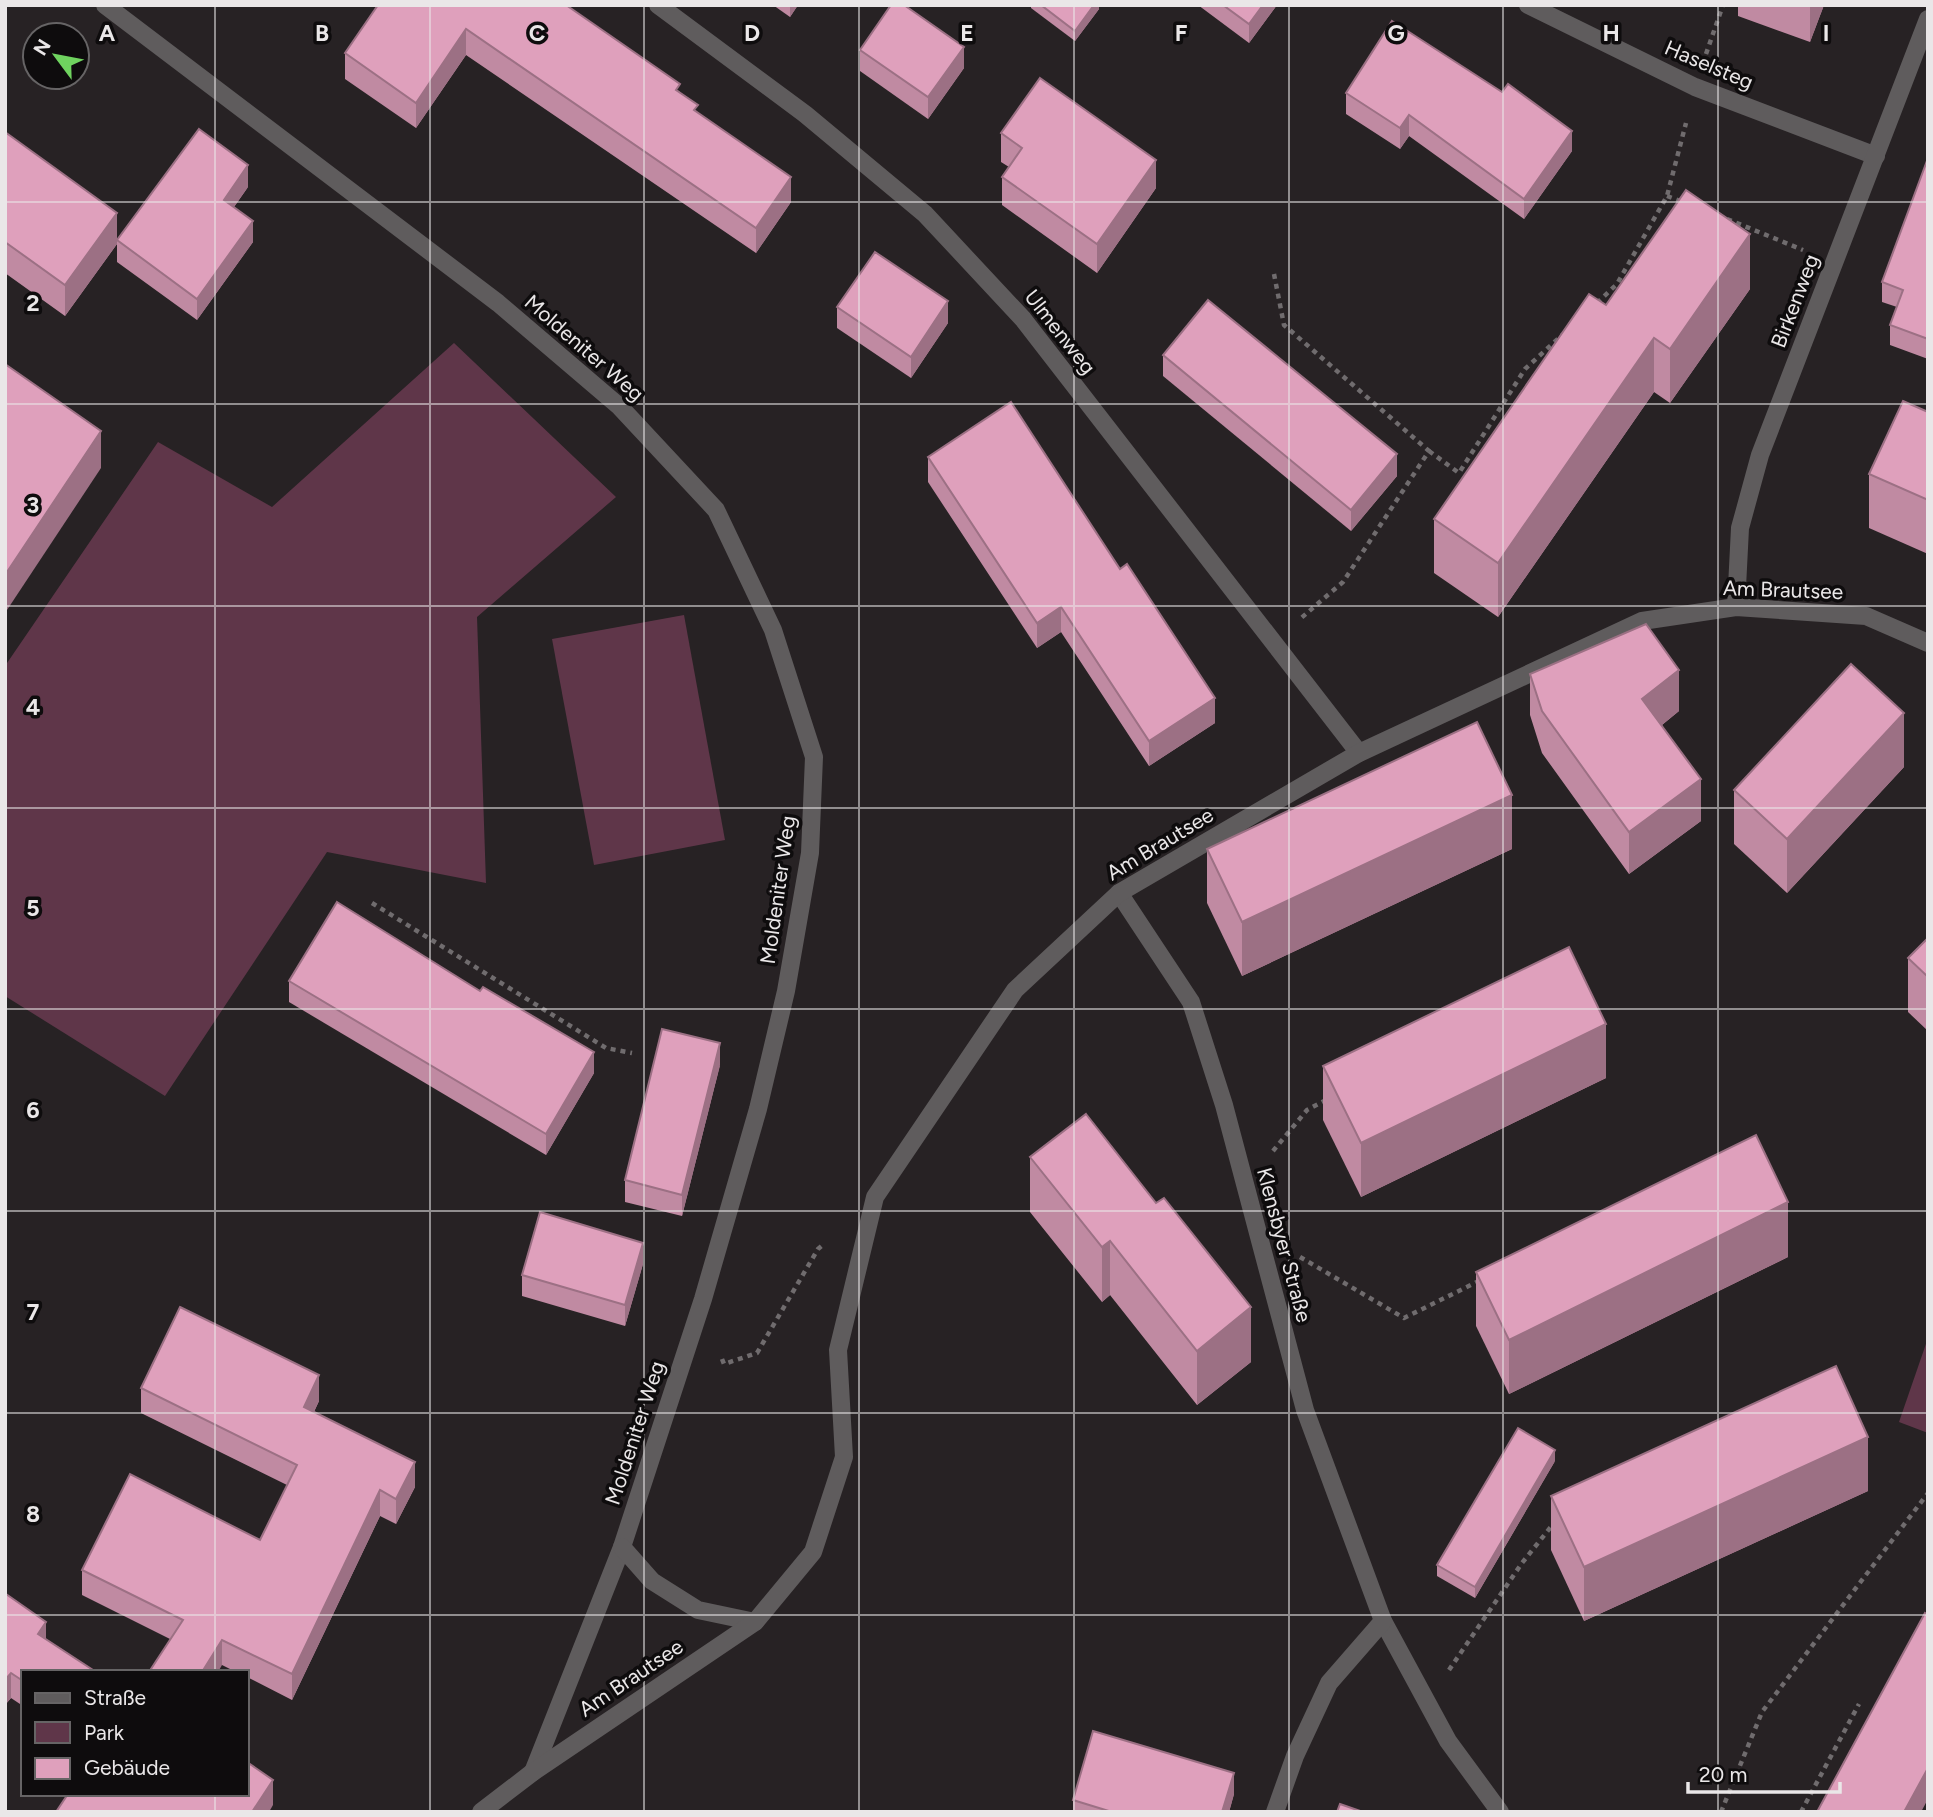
<svg xmlns="http://www.w3.org/2000/svg" width="1933" height="1817" font-family="Figtree,sans-serif">
<style>
.green{fill:#5f3649}
.lines{fill:none;stroke-linecap:round;stroke-linejoin:round}
.path{stroke:#706c6e;stroke-width:4.5;stroke-dasharray:5 5;stroke-linecap:butt}
.minor{stroke:#5f5c5d;stroke-width:18}
.wall{fill:#c08aa2}
.shaded-wall{fill:#9c7084}
.building{fill:#dfa0bc;stroke:#9c7084;stroke-width:2}
.grid{fill:none;stroke:#eae7e8;stroke-width:2;stroke-opacity:0.55}
.labels{text-anchor:middle;stroke-width:7;stroke-linejoin:round;paint-order:stroke}
.street-label{font-size:21px;fill:#eae7e8;stroke:#0e0c0d}
.grid-label{font-size:23px;text-anchor:middle;font-weight:bold;fill:#eae7e8;stroke:#0e0c0d;stroke-width:7;stroke-linejoin:round;paint-order:stroke}
</style>
<rect width="100%" height="100%" fill="#272224"/>
<g class="green">
<path d="M 454,343 L 616,497 L 477,617 L 486,883 L 327,852 L 165,1096 L 5,996 L 5,666 L 158,442 L 272,507 Z"/>
<path d="M 684,615 L 725,840 L 594,865 L 552,639 Z"/>
<path d="M 1928,1338 L 1928,1433 L 1899,1422 Z"/>
</g>
<g class="lines">
<g class="path">
<path d="M 1706,54 L 1723,5"/>
<path d="M 1667,196 L 1683,202"/>
<path d="M 1727,219 L 1803,250"/>
<path d="M 1274,274 L 1284,325 L 1429,451 L 1343,582 L 1300,619"/>
<path d="M 1597,303 L 1617,284 L 1667,196 L 1686,123"/>
<path d="M 1429,451 L 1459,473 L 1525,369 L 1562,335"/>
<path d="M 372,903 L 606,1048 L 632,1053"/>
<path d="M 1273,1151 L 1307,1110 L 1326,1100"/>
<path d="M 1300,1257 L 1404,1318 L 1481,1280"/>
<path d="M 722,1359 L 724,1364 L 757,1353 L 818,1249 L 825,1243"/>
<path d="M 1449,1670 L 1522,1563 L 1554,1523"/>
<path d="M 1721,1812 L 1762,1712 L 1928,1493"/>
<path d="M 1801,1812 L 1859,1704"/>
</g>
<g class="minor">
<path d="M 105,5 L 498,303 L 620,407 L 716,510 L 773,630 L 814,757 L 810,853 L 786,991 L 758,1109 L 703,1299 L 622,1547 L 533,1772"/>
<path d="M 658,5 L 805,114 L 925,214 L 1023,319 L 1359,753"/>
<path d="M 1528,5 L 1695,87 L 1876,156"/>
<path d="M 1736,607 L 1740,528 L 1760,455 L 1928,19"/>
<path d="M 1119,893 L 1191,1002 L 1224,1105 L 1305,1410 L 1383,1621 L 1448,1741 L 1500,1812"/>
<path d="M 622,1547 L 652,1581 L 698,1610 L 755,1622"/>
<path d="M 481,1812 L 533,1772 L 755,1622 L 813,1552 L 844,1457 L 838,1350 L 875,1197 L 1015,990 L 1119,893 L 1359,753 L 1642,621 L 1736,607 L 1866,616 L 1928,643"/>
<path d="M 1275,1812 L 1295,1756 L 1329,1683 L 1383,1621"/>
</g>
</g>
<g class="wall">
<path d="M 566,5 L 680,92 L 698,113 L 791,202 L 756,253 L 466,55 L 416,128 L 345,79 L 345,53 Z"/>
<path d="M 773,5 L 798,5 L 790,17 Z"/>
<path d="M 1031,5 L 1099,5 L 1099,9 L 1075,41 L 1031,8 Z"/>
<path d="M 1198,5 L 1277,5 L 1249,43 Z"/>
<path d="M 1738,5 L 1824,5 L 1810,42 L 1738,16 Z"/>
<path d="M 860,50 L 964,68 L 928,119 L 860,71 Z"/>
<path d="M 1502,92 L 1572,151 L 1524,219 L 1409,136 L 1400,149 L 1346,114 L 1346,93 Z"/>
<path d="M 5,132 L 117,240 L 248,187 L 234,207 L 253,242 L 197,320 L 117,262 L 117,244 L 65,316 L 5,273 Z"/>
<path d="M 1001,133 L 1156,188 L 1097,273 L 1002,205 L 1002,177 L 1009,167 L 1001,162 Z"/>
<path d="M 1928,158 L 1928,359 L 1890,345 L 1890,325 L 1897,307 L 1882,302 L 1882,282 Z"/>
<path d="M 1750,289 L 1670,403 L 1654,392 L 1498,617 L 1434,573 L 1434,519 L 1606,305 Z"/>
<path d="M 837,307 L 948,323 L 911,378 L 837,328 Z"/>
<path d="M 1163,355 L 1397,476 L 1351,531 L 1163,376 Z"/>
<path d="M 1928,412 L 1928,554 L 1869,528 L 1869,474 Z"/>
<path d="M 928,457 L 1120,569 L 1215,723 L 1149,766 L 1061,632 L 1037,648 L 928,482 Z"/>
<path d="M 1530,674 L 1679,711 L 1662,725 L 1701,821 L 1629,874 L 1542,753 L 1530,715 Z"/>
<path d="M 1904,767 L 1787,893 L 1734,844 L 1734,790 Z"/>
<path d="M 1207,849 L 1512,849 L 1242,976 L 1207,903 Z"/>
<path d="M 1928,938 L 1928,1031 L 1908,1012 L 1908,958 Z"/>
<path d="M 289,981 L 594,1073 L 546,1155 L 289,1002 Z"/>
<path d="M 720,1065 L 682,1216 L 625,1202 L 625,1180 Z"/>
<path d="M 1323,1066 L 1606,1078 L 1361,1197 L 1323,1120 Z"/>
<path d="M 1030,1157 L 1251,1362 L 1197,1405 L 1110,1295 L 1102,1302 L 1030,1212 Z"/>
<path d="M 1788,1257 L 1509,1394 L 1476,1326 L 1476,1272 Z"/>
<path d="M 643,1264 L 625,1326 L 522,1296 L 522,1275 Z"/>
<path d="M 141,1388 L 319,1401 L 314,1412 L 415,1487 L 396,1524 L 380,1516 L 292,1700 L 247,1677 L 247,1672 L 236,1672 L 82,1595 L 82,1570 L 260,1540 L 287,1485 L 141,1413 Z"/>
<path d="M 1555,1461 L 1475,1598 L 1437,1576 L 1437,1565 Z"/>
<path d="M 1868,1491 L 1584,1621 L 1551,1550 L 1551,1496 Z"/>
<path d="M 5,1595 L 23,1672 L 23,1706 L 11,1698 L 5,1705 Z"/>
<path d="M 1234,1794 L 1229,1812 L 1073,1812 L 1073,1800 Z"/>
</g>
<g class="shaded-wall">
<path d="M 790,5 L 798,5 L 790,17 Z"/>
<path d="M 1094,5 L 1099,5 L 1099,9 L 1075,41 L 1075,31 Z"/>
<path d="M 1263,5 L 1277,5 L 1249,43 L 1249,24 Z"/>
<path d="M 1810,5 L 1824,5 L 1810,42 Z"/>
<path d="M 466,29 L 466,55 L 416,128 L 416,103 Z"/>
<path d="M 964,47 L 964,68 L 928,119 L 928,97 Z"/>
<path d="M 1409,115 L 1409,136 L 1400,149 L 1400,128 Z"/>
<path d="M 1572,131 L 1572,151 L 1524,219 L 1524,199 Z"/>
<path d="M 1156,160 L 1156,188 L 1097,273 L 1097,244 Z"/>
<path d="M 248,165 L 248,187 L 224,221 L 224,200 Z"/>
<path d="M 791,177 L 791,202 L 756,253 L 756,228 Z"/>
<path d="M 117,213 L 117,244 L 65,316 L 65,285 Z"/>
<path d="M 253,221 L 253,242 L 197,320 L 197,299 Z"/>
<path d="M 1750,234 L 1750,289 L 1670,403 L 1670,349 Z"/>
<path d="M 948,301 L 948,323 L 911,378 L 911,357 Z"/>
<path d="M 1654,338 L 1654,392 L 1498,617 L 1498,563 Z"/>
<path d="M 101,431 L 101,468 L 5,613 L 5,575 Z"/>
<path d="M 1397,454 L 1397,476 L 1351,531 L 1351,510 Z"/>
<path d="M 1061,607 L 1061,632 L 1037,648 L 1037,623 Z"/>
<path d="M 1679,670 L 1679,711 L 1642,741 L 1642,699 Z"/>
<path d="M 1215,698 L 1215,723 L 1149,766 L 1149,741 Z"/>
<path d="M 1904,713 L 1904,767 L 1787,893 L 1787,839 Z"/>
<path d="M 1701,779 L 1701,821 L 1629,874 L 1629,832 Z"/>
<path d="M 1512,795 L 1512,849 L 1242,976 L 1242,922 Z"/>
<path d="M 1606,1024 L 1606,1078 L 1361,1197 L 1361,1143 Z"/>
<path d="M 720,1043 L 720,1065 L 682,1216 L 682,1195 Z"/>
<path d="M 594,1052 L 594,1073 L 546,1155 L 546,1134 Z"/>
<path d="M 1788,1202 L 1788,1257 L 1509,1394 L 1509,1340 Z"/>
<path d="M 1110,1241 L 1110,1295 L 1102,1302 L 1102,1247 Z"/>
<path d="M 643,1243 L 643,1264 L 625,1326 L 625,1305 Z"/>
<path d="M 1251,1307 L 1251,1362 L 1197,1405 L 1197,1351 Z"/>
<path d="M 319,1375 L 319,1401 L 304,1432 L 304,1407 Z"/>
<path d="M 1868,1437 L 1868,1491 L 1584,1621 L 1584,1567 Z"/>
<path d="M 1555,1450 L 1555,1461 L 1475,1598 L 1475,1587 Z"/>
<path d="M 415,1462 L 415,1487 L 396,1524 L 396,1499 Z"/>
<path d="M 380,1490 L 380,1516 L 292,1700 L 292,1674 Z"/>
<path d="M 46,1622 L 46,1647 L 38,1634 Z"/>
<path d="M 222,1640 L 222,1665 L 218,1672 L 202,1672 Z"/>
<path d="M 11,1673 L 11,1698 L 5,1705 L 5,1680 Z"/>
<path d="M 1928,1768 L 1928,1799 L 1921,1812 L 1904,1812 Z"/>
<path d="M 1234,1773 L 1234,1794 L 1229,1812 L 1222,1812 Z"/>
<path d="M 273,1780 L 273,1805 L 269,1812 L 252,1812 Z"/>
</g>
<g class="building">
<path d="M 378,5 L 566,5 L 680,84 L 676,90 L 698,105 L 694,110 L 791,177 L 756,228 L 466,29 L 416,103 L 345,53 Z"/>
<path d="M 891,5 L 904,5 L 964,47 L 928,97 L 860,50 Z"/>
<path d="M 1041,5 L 1094,5 L 1075,31 Z"/>
<path d="M 1223,5 L 1263,5 L 1249,24 Z"/>
<path d="M 1392,21 L 1502,92 L 1508,84 L 1572,131 L 1524,199 L 1409,115 L 1400,128 L 1346,93 Z"/>
<path d="M 1040,78 L 1156,160 L 1097,244 L 1002,177 L 1022,148 L 1001,133 Z"/>
<path d="M 199,129 L 248,165 L 224,200 L 253,221 L 197,299 L 117,240 Z"/>
<path d="M 5,132 L 117,213 L 65,285 L 5,242 Z"/>
<path d="M 1928,158 L 1928,339 L 1890,325 L 1903,290 L 1882,282 Z"/>
<path d="M 1686,190 L 1750,234 L 1670,349 L 1654,338 L 1498,563 L 1434,519 L 1589,294 L 1606,305 Z"/>
<path d="M 875,252 L 948,301 L 911,357 L 837,307 Z"/>
<path d="M 1208,300 L 1397,454 L 1351,510 L 1163,355 Z"/>
<path d="M 5,364 L 101,431 L 5,575 Z"/>
<path d="M 1903,401 L 1928,412 L 1928,500 L 1869,474 Z"/>
<path d="M 1011,402 L 1120,569 L 1127,564 L 1215,698 L 1149,741 L 1061,607 L 1037,623 L 928,457 Z"/>
<path d="M 1646,624 L 1679,670 L 1642,699 L 1701,779 L 1629,832 L 1542,711 L 1530,674 Z"/>
<path d="M 1851,664 L 1904,713 L 1787,839 L 1734,790 Z"/>
<path d="M 1477,722 L 1512,795 L 1242,922 L 1207,849 Z"/>
<path d="M 337,902 L 480,991 L 483,987 L 594,1052 L 546,1134 L 289,981 Z"/>
<path d="M 1928,938 L 1928,977 L 1908,958 Z"/>
<path d="M 1569,947 L 1606,1024 L 1361,1143 L 1323,1066 Z"/>
<path d="M 662,1029 L 720,1043 L 682,1195 L 625,1180 Z"/>
<path d="M 1086,1114 L 1156,1203 L 1164,1198 L 1251,1307 L 1197,1351 L 1110,1241 L 1102,1247 L 1030,1157 Z"/>
<path d="M 1756,1135 L 1788,1202 L 1509,1340 L 1476,1272 Z"/>
<path d="M 540,1212 L 643,1243 L 625,1305 L 522,1275 Z"/>
<path d="M 180,1307 L 319,1375 L 304,1407 L 415,1462 L 396,1499 L 380,1490 L 292,1674 L 222,1640 L 202,1672 L 149,1672 L 183,1620 L 82,1570 L 130,1474 L 260,1540 L 297,1465 L 141,1388 Z"/>
<path d="M 1836,1366 L 1868,1437 L 1584,1567 L 1551,1496 Z"/>
<path d="M 1518,1428 L 1555,1450 L 1475,1587 L 1437,1565 Z"/>
<path d="M 6,1594 L 46,1622 L 38,1634 L 96,1672 L 23,1672 L 23,1681 L 11,1673 L 5,1680 Z"/>
<path d="M 1925,1613 L 1928,1615 L 1928,1768 L 1904,1812 L 1817,1812 Z"/>
<path d="M 1093,1731 L 1234,1773 L 1222,1812 L 1112,1812 L 1073,1800 Z"/>
<path d="M 247,1762 L 273,1780 L 252,1812 L 56,1812 L 68,1794 L 247,1794 Z"/>
<path d="M 1340,1804 L 1363,1812 L 1337,1812 Z"/>
</g>
<path class="grid" d="M 215,5 L 215,1672M 430,5 L 430,1812M 644,5 L 644,1812M 859,5 L 859,1812M 1074,5 L 1074,1812M 1289,5 L 1289,1812M 1503,5 L 1503,1812M 1718,5 L 1718,1812M 5,202 L 1928,202M 5,404 L 1928,404M 5,606 L 1928,606M 5,808 L 1928,808M 5,1009 L 1928,1009M 5,1211 L 1928,1211M 5,1413 L 1928,1413M 5,1615 L 1928,1615M 215,1794 L 215,1812"/>
<g class="labels">
<g class="street-label">
<text transform="translate(1709 65) rotate(23)" y="7">Haselsteg</text>
<text transform="translate(1795 301) rotate(-69)" y="7">Birkenweg</text>
<text transform="translate(1060 332) rotate(52)" y="7">Ulmenweg</text>
<text transform="translate(584 348) rotate(41)" y="7">Moldeniter Weg</text>
<text transform="translate(1783 590) rotate(2)" y="7">Am Brautsee</text>
<text transform="translate(1160 844) rotate(-31)" y="7">Am Brautsee</text>
<text transform="translate(778 890) rotate(-82)" y="7">Moldeniter Weg</text>
<text transform="translate(1284 1245) rotate(75)" y="7">Klensbyer Straße</text>
<text transform="translate(635 1433) rotate(-72)" y="7">Moldeniter Weg</text>
<text transform="translate(631 1678) rotate(-34)" y="7">Am Brautsee</text>
</g>
</g>
<g class="grid-label">
<text x="107" y="41">A</text>
<text x="322" y="41">B</text>
<text x="537" y="41">C</text>
<text x="752" y="41">D</text>
<text x="967" y="41">E</text>
<text x="1181" y="41">F</text>
<text x="1396" y="41">G</text>
<text x="1611" y="41">H</text>
<text x="1826" y="41">I</text>
<text x="33" y="311">2</text>
<text x="33" y="513">3</text>
<text x="33" y="715">4</text>
<text x="33" y="916">5</text>
<text x="33" y="1118">6</text>
<text x="33" y="1320">7</text>
<text x="33" y="1522">8</text>
</g>
<rect width="1933" height="1817" fill="none" stroke="#eae7e8" stroke-width="14"/>
<rect x="21" y="1670" width="228" height="126" fill="#0e0c0d" stroke="#666465" stroke-width="2"/>
<rect x="35" y="1693" width="35" height="10" fill="#5f5c5d" stroke="#666465" stroke-width="2"/>
<text x="84" y="1705" font-size="21" fill="#eae7e8">Straße</text>
<rect x="35" y="1722" width="35" height="21" fill="#5f3649" stroke="#666465" stroke-width="2"/>
<text x="84" y="1740" font-size="21" fill="#eae7e8">Park</text>
<rect x="35" y="1758" width="35" height="21" fill="#dfa0bc" stroke="#666465" stroke-width="2"/>
<text x="84" y="1775" font-size="21" fill="#eae7e8">Gebäude</text>
<g transform="translate(56 56) rotate(302)"><circle r="33" fill="#0e0c0d" stroke="#666465" stroke-width="2"/>
<path d="M0-5L12 26L0 18L-12 26Z" fill="#6fd35f"/>
<text y="-10" font-size="19" font-weight="bold" text-anchor="middle" fill="#eae7e8">N</text>
</g>
<path d="M1688 1782v10h152v-10" fill="none" stroke="#eae7e8" stroke-width="3.5"/>
<text x="1699" y="1782" font-size="21" fill="#eae7e8" stroke="#0e0c0d" stroke-width="5" paint-order="stroke">20 m</text>
</svg>
